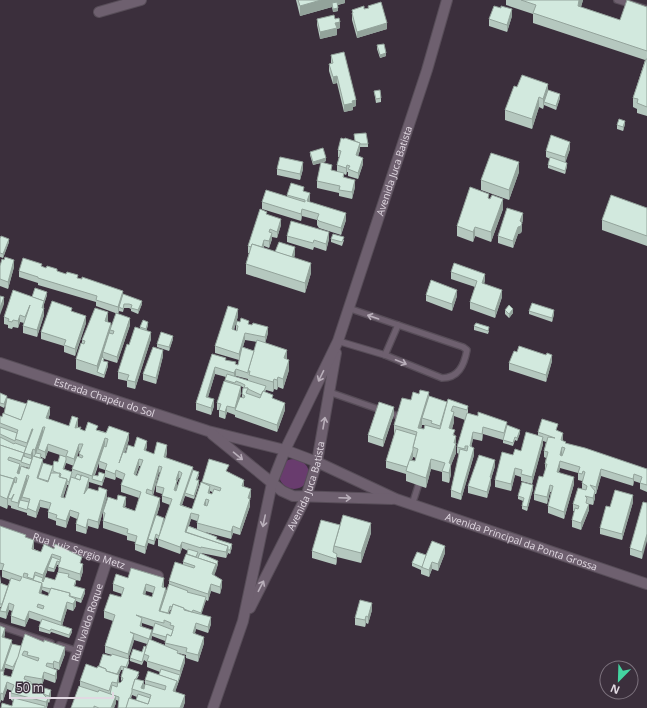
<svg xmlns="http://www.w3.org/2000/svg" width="647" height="708" font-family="'Open Sans',sans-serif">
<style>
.green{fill:#693c6e}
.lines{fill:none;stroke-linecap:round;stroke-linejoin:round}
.lane-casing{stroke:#574d58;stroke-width:8}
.street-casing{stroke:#574d58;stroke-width:12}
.secondary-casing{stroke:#574d58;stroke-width:12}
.lane{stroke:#6e606f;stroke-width:5.5}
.street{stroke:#6e606f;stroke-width:10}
.secondary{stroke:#6e606f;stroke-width:10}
.wall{fill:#b5c8bf;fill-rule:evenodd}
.shaded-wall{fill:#93a39b}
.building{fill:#d2e9de;stroke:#93a39b;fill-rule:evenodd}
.oneway{stroke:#b9afba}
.labels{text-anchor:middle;stroke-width:4;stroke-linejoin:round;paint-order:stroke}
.street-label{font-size:10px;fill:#e1d9e2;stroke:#3b2f3c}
</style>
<rect width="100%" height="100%" fill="#3b2f3c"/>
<circle class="green" cx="294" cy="474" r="15"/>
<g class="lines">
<defs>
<g id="lane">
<path d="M 617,0 L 647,9"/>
<path d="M 338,341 L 385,355 L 442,378 C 458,378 464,366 467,350 L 463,347 L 348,308"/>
<path d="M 385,355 L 398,325"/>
<path d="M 329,392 L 398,416 L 402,419"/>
<path d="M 412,505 L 420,480"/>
<path d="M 0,626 L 51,643"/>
<path d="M 59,645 L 78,651"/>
</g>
<g id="street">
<path d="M 99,12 L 141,0"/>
<path id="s1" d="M 0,525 L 158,576"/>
<path id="s2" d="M 59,708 L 107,560"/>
</g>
<g id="secondary">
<path id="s3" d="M 0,363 L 208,431 L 285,450 L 317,462 L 396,499 L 647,584"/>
<path d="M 212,434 L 282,491 L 293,496 L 392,499"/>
<path id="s4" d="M 250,608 L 306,497 L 317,462 L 336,353"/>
<path id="s5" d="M 213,708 L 243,621 L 272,483 L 285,450 L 338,341 L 427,70 L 447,0"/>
</g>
</defs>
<use href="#lane" class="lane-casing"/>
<use href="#street" class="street-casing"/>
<use href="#secondary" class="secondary-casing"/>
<use href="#lane" class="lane"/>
<use href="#street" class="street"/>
<use href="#secondary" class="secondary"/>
</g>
<g class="wall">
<path d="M 296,0 L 345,0 L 345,3 L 338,5 L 338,11 L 333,12 L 332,7 L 300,16 Z"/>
<path d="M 506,0 L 583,0 L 581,7 L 620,20 L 647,7 L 647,116 L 637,113 L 637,109 L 633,107 L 633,98 L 645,60 L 533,23 L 533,14 L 506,5 Z"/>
<path d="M 368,6 L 387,29 L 357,38 L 352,20 L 352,10 L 364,9 L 368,8 Z"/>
<path d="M 512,16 L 507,32 L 489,26 L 489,19 Z"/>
<path d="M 317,19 L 335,19 L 340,28 L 337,29 L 337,35 L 320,39 L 317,25 Z"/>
<path d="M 377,45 L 386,56 L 380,58 L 377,49 Z"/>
<path d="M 331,55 L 356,106 L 353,107 L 353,110 L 344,112 L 337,83 L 333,84 L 329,71 L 329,64 L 331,64 Z"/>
<path d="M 517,87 L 548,90 L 560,98 L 556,110 L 544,105 L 543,109 L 539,107 L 532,129 L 505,120 L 505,110 Z"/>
<path d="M 374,91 L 381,98 L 381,102 L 376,103 Z"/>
<path d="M 625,124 L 623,131 L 617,129 L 617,125 Z"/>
<path d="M 354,134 L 368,144 L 368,147 L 360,147 L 360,150 L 358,156 L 363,164 L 358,179 L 348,176 L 348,172 L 347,172 L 346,175 L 344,174 L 344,177 L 355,187 L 352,199 L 339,196 L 339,193 L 317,188 L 317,181 L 321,163 L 313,165 L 310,155 L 310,152 L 326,161 L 322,163 L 332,171 L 337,172 L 337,165 L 339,157 L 338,157 L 338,150 L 344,139 L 355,141 Z"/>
<path d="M 570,149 L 565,162 L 567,166 L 565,174 L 548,168 L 548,165 L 550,159 L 546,157 L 546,151 Z"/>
<path d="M 277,169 L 303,169 L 300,180 L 277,175 Z"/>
<path d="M 519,172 L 509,200 L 481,190 L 481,180 Z"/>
<path d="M 304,192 L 310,200 L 309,202 L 346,220 L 341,235 L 319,228 L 317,225 L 317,220 L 302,216 L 301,221 L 262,209 L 262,202 L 287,197 L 287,195 Z"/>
<path d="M 489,199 L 503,209 L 491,242 L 475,236 L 473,242 L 457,236 L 457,226 Z"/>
<path d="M 647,208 L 647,246 L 602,230 L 602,220 Z"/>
<path d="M 267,214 L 281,225 L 277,238 L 272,237 L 272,239 L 269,248 L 264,246 L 264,248 L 275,252 L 295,254 L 294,258 L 311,273 L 305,293 L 246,274 L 246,264 L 249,253 L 248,253 L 248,246 Z"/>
<path d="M 523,220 L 522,223 L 522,230 L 521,233 L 518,234 L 513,248 L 498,243 L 498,236 Z"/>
<path d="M 287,236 L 329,239 L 326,251 L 314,247 L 313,250 L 287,242 Z"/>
<path d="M 0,238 L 9,242 L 3,258 L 0,257 Z"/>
<path d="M 331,239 L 344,240 L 342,246 L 331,242 Z"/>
<path d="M 4,260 L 14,267 L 8,289 L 0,286 L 0,266 Z"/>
<path d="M 42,267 L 78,278 L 123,294 L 142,304 L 138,314 L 131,311 L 131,309 L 129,308 L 124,308 L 123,312 L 119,311 L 118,314 L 96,306 L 96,302 L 38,285 L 38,283 L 19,277 L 19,271 Z"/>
<path d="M 451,272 L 485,280 L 484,284 L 502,297 L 495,318 L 470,309 L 470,302 L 475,287 L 451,279 Z"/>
<path d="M 47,295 L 44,304 L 44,315 L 37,337 L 23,333 L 23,326 L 24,323 L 20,322 L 18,328 L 13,327 L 12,329 L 8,328 L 8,325 L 4,324 L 4,317 L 32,297 Z"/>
<path d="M 426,295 L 457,296 L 452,311 L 426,301 Z"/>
<path d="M 505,310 L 513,313 L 509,318 L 505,314 Z"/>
<path d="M 529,311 L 554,314 L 552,322 L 529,314 Z"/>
<path d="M 72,312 L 86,323 L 75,356 L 64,352 L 64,346 L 41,339 L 41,332 Z"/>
<path d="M 238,316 L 234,330 L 236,330 L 236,325 L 249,325 L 268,333 L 265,343 L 287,359 L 289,370 L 283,389 L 278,387 L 277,390 L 274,389 L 273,392 L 266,390 L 265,392 L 285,410 L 277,432 L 235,417 L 235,413 L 235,415 L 227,412 L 225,419 L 219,417 L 219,410 L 217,410 L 217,403 L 226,377 L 215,374 L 208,397 L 214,406 L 211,415 L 196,410 L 196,403 L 212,354 L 226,361 L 238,365 L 240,355 L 239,360 L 215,353 L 215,346 ZM 245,340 L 257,342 L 254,351 L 243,347 ZM 236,376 L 248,379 L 248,381 L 235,377 ZM 241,386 L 244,388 L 242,394 L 242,398 L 238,404 L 241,393 Z"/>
<path d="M 108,322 L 111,326 L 130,325 L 117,363 L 104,359 L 104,361 L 108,366 L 104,378 L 76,369 L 76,359 L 82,343 L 82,340 Z"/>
<path d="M 148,325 L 146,331 L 151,339 L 135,389 L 127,387 L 127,381 L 118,379 L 118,372 L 129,345 L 140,329 L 140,327 Z"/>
<path d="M 474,326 L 489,331 L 488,334 L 474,330 Z"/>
<path d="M 173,339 L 169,351 L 157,347 L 157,344 Z"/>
<path d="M 163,356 L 156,384 L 143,380 L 143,374 Z"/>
<path d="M 552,361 L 546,382 L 509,370 L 509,363 Z"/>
<path d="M 0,393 L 7,399 L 4,408 L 0,406 Z"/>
<path d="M 419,394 L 429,396 L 447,402 L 468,406 L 468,413 L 507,425 L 520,433 L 517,441 L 515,440 L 513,446 L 503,443 L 503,440 L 483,434 L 482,441 L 473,439 L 471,447 L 474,455 L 461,500 L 451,497 L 451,490 L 459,454 L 457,453 L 457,447 L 465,420 L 454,416 L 454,422 L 452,429 L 455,436 L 456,436 L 456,453 L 451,465 L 451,474 L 449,483 L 442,481 L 442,472 L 431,469 L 426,488 L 406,481 L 406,474 L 386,468 L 386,461 L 394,435 L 394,425 L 411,400 ZM 422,425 L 425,425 L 424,429 L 421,429 ZM 413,457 L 416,458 L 415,461 L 412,460 Z"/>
<path d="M 50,414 L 48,419 L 69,426 L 78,425 L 78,427 L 81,430 L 85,431 L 98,430 L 129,439 L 125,453 L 126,453 L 134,447 L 147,447 L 145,451 L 154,454 L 167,452 L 166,458 L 193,470 L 199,475 L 197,480 L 199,484 L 194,499 L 185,496 L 182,505 L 192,509 L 202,482 L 229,472 L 244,487 L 251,496 L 250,499 L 250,506 L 240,535 L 233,533 L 231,539 L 205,532 L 232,547 L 230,554 L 228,553 L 226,558 L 201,553 L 218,564 L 214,575 L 222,586 L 220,594 L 211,591 L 208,601 L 206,600 L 201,614 L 211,624 L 208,633 L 196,629 L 195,633 L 204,643 L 198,662 L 186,658 L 186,655 L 178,653 L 185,662 L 175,692 L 185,702 L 183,708 L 118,708 L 119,701 L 116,700 L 116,703 L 114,708 L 71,708 L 80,686 L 80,681 L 99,667 L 99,666 L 111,656 L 112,655 L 105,653 L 105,646 L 113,621 L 104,618 L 104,611 L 121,597 L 122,594 L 113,591 L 113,584 L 128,578 L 164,585 L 164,587 L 166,591 L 169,584 L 169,581 L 183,565 L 183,562 L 188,551 L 182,548 L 180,554 L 158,546 L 158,539 L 156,538 L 154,545 L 148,543 L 145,554 L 135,550 L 135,542 L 127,540 L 127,536 L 103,528 L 103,512 L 126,504 L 125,507 L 135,511 L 139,498 L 121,492 L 121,485 L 123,480 L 116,477 L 115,480 L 105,477 L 102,486 L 89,482 L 89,485 L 88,488 L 107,497 L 98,529 L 88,526 L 86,534 L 76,531 L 76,524 L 77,519 L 70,516 L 66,528 L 56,525 L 56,521 L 48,518 L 48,512 L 49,509 L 40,507 L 36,518 L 27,515 L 27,513 L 11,508 L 11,504 L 11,506 L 8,505 L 7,509 L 0,506 L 0,416 L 2,417 ZM 48,451 L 66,457 L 53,466 L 43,463 L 41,458 L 41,457 L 45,459 ZM 79,451 L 80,451 L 79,457 L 77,456 ZM 66,463 L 74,466 L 72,469 L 72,472 L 64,469 ZM 99,463 L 99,468 L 105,470 L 105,474 L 98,476 L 95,475 ZM 21,466 L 29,468 L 19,474 L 20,468 L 21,468 ZM 139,466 L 141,466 L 137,476 L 136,475 ZM 159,472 L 160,473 L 156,486 L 156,492 L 162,494 L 162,502 L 170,505 L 164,520 L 157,515 L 160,505 L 153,496 ZM 179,478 L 180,478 L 177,487 L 177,482 ZM 67,485 L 69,485 L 65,498 L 63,498 ZM 210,491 L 212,492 L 212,494 L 210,494 ZM 191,519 L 197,521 L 197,529 L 189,526 ZM 146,591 L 153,593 L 152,597 L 145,595 ZM 170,610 L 171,610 L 170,614 L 169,614 ZM 142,623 L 154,627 L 152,633 L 152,636 L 165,641 L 165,645 L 151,640 L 152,637 L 142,627 ZM 134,640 L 147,644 L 146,647 L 142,652 L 130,658 L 130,661 L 142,665 L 144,660 L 147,662 L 147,667 L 160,672 L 159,675 L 145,680 L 145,684 L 143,689 L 137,679 L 139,675 L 127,668 L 129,663 L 128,659 ZM 121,670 L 123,670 L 121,677 L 121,680 L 122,681 L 120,683 L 119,683 L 119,675 ZM 132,695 L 137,697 L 136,700 L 131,699 Z"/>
<path d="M 394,414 L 383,447 L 368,442 L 368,435 Z"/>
<path d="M 558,431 L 563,440 L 563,441 L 566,444 L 647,469 L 647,492 L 640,489 L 640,483 L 634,481 L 633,486 L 601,476 L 596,494 L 595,494 L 595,498 L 593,505 L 589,504 L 589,510 L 581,530 L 572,527 L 572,520 L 575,511 L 573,511 L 573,504 L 582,489 L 582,483 L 584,478 L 582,481 L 578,480 L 578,473 L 560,468 L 559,472 L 574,484 L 564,519 L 548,513 L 548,506 L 551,492 L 550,492 L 547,504 L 534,500 L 534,494 L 543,477 L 545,471 L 545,464 L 546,458 L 544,457 L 544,451 L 546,442 L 543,441 L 543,444 L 532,484 L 521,481 L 521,477 L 515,475 L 511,491 L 495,487 L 495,480 L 513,455 L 521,451 L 538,436 L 538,432 Z"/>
<path d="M 495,466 L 491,479 L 491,484 L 487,498 L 468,493 L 468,486 Z"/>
<path d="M 533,489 L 527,511 L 522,509 L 522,506 L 523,501 L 518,499 L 518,496 Z"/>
<path d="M 633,502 L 622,540 L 600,534 L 600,528 L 610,507 Z"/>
<path d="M 647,503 L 642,559 L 630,555 L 630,548 Z"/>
<path d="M 340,525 L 371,533 L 361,563 L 337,557 L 337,560 L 336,565 L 312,558 L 312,551 Z"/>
<path d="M 0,526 L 26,537 L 34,547 L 34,549 L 41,552 L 44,544 L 82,564 L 83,571 L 80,581 L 76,580 L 76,583 L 75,586 L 85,593 L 81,603 L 76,601 L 76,606 L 73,611 L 67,609 L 62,626 L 72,632 L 69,638 L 51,632 L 50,634 L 39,631 L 39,627 L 41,622 L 29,618 L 25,627 L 11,623 L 11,616 L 12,611 L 9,610 L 6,619 L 0,617 L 0,611 L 1,607 L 0,607 L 0,575 L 1,583 L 8,586 L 10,580 L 2,577 L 2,570 L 0,570 ZM 57,565 L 59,565 L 58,572 L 55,580 L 43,582 L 48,569 L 48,571 L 54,572 ZM 42,590 L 49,593 L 48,596 L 41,594 Z"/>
<path d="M 445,553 L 438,571 L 432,569 L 429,577 L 421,574 L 421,570 L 412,566 L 412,563 L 426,555 Z"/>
<path d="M 372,610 L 368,624 L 366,623 L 365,627 L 355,625 L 355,618 Z"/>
<path d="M 0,626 L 5,634 L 4,638 L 12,644 L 21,646 L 65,654 L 59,670 L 54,668 L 54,669 L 57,677 L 55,683 L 44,679 L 42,686 L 31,684 L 51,697 L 49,703 L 48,702 L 47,708 L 1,708 L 12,706 L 13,701 L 11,700 L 11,693 L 12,691 L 7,689 L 3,701 L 1,700 L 0,703 ZM 5,668 L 13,670 L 11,677 L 4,675 L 4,671 Z"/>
</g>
<g class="shaded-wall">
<path d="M 321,0 L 345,0 L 345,3 L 333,6 L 332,3 L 332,7 L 300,16 L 300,6 Z"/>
<path d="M 579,0 L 583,0 L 578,16 L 578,6 Z"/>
<path d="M 338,8 L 338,11 L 333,12 L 333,9 Z"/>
<path d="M 512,9 L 512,16 L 507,32 L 507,25 Z"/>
<path d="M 340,22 L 340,28 L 337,29 L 337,35 L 320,39 L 320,32 L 335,23 Z"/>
<path d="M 387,23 L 387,29 L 357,38 L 357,32 Z"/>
<path d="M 386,53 L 386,56 L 380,58 L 380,55 Z"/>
<path d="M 337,76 L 337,83 L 333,84 L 333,77 Z"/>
<path d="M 548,84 L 548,94 L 544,102 L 544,105 L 543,109 L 543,99 Z"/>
<path d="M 560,94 L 560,98 L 556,110 L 556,106 Z"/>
<path d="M 539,97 L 539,107 L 532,129 L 532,119 Z"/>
<path d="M 356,100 L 356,106 L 353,107 L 353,110 L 344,112 L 344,105 L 352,101 Z"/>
<path d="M 625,121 L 625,124 L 623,131 L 623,127 Z"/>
<path d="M 570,142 L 570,149 L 565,164 L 565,157 Z"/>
<path d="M 360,143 L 360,150 L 356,162 L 356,155 Z"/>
<path d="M 326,158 L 326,161 L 313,165 L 313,162 Z"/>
<path d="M 363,158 L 363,164 L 358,179 L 358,173 Z"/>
<path d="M 303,162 L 303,169 L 300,180 L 300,174 Z"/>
<path d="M 519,162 L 519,172 L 509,200 L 509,190 Z"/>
<path d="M 567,163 L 567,166 L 565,174 L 565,171 Z"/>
<path d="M 347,165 L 347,172 L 346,175 L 346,168 Z"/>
<path d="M 355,180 L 355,187 L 352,199 L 352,192 Z"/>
<path d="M 310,193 L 310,200 L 307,208 L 307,201 Z"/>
<path d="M 503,199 L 503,209 L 491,242 L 491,232 Z"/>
<path d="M 302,209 L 302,216 L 301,221 L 301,214 Z"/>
<path d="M 346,213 L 346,220 L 341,235 L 341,228 Z"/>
<path d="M 523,213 L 523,220 L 521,226 L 522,223 L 522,230 L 521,233 L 518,234 L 513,248 L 513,241 Z"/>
<path d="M 281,219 L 281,225 L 277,238 L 277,232 Z"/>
<path d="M 475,227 L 475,236 L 473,242 L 473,232 Z"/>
<path d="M 329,232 L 329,239 L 326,251 L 326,244 Z"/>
<path d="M 272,233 L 272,239 L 269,248 L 269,241 Z"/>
<path d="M 9,239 L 9,242 L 3,258 L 3,254 Z"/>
<path d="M 264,240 L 264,246 L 261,257 L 261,250 Z"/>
<path d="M 295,247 L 295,254 L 291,267 L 291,260 Z"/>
<path d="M 14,260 L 14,267 L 8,289 L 8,282 Z"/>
<path d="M 311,263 L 311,273 L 305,293 L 305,283 Z"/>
<path d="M 485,274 L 485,280 L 482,290 L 482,283 Z"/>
<path d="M 457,290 L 457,296 L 452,311 L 452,304 Z"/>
<path d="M 502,290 L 502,297 L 495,318 L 495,311 Z"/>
<path d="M 123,291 L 123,298 L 119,307 L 119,311 L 118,314 L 118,307 Z"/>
<path d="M 47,292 L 47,295 L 44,304 L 44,315 L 37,337 L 37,330 L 42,308 Z"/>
<path d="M 4,297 L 4,304 L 0,315 L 0,308 Z"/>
<path d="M 142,301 L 142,304 L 138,314 L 138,310 Z"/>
<path d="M 238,309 L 238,316 L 232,336 L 232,329 Z"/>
<path d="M 513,309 L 513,313 L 509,318 L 509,314 Z"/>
<path d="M 554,310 L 554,314 L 552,322 L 552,318 Z"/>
<path d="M 108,312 L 108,322 L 105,321 Z"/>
<path d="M 20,315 L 20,322 L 18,328 L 18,321 Z"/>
<path d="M 86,316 L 86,323 L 75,356 L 75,349 Z"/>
<path d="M 130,318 L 130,325 L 117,363 L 117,357 Z"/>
<path d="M 148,322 L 148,325 L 146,333 L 146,329 Z"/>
<path d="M 111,323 L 111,330 L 110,330 L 110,336 L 103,352 L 103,358 L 97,372 L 97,366 Z"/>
<path d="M 268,327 L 268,333 L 265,344 L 265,337 Z"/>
<path d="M 151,332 L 151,339 L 135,389 L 135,382 Z"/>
<path d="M 245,333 L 245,340 L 239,360 L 239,354 Z"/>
<path d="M 173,336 L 173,339 L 169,351 L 169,347 Z"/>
<path d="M 163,350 L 163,356 L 156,384 L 156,378 Z"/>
<path d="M 287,350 L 287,360 L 284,358 Z"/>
<path d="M 552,355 L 552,361 L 546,382 L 546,375 Z"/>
<path d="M 289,360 L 289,370 L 283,389 L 283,379 Z"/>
<path d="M 108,362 L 108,366 L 104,378 L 104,375 Z"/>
<path d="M 236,362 L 236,376 L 234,380 L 234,373 Z"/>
<path d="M 215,367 L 215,374 L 206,404 L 206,397 Z"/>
<path d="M 278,377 L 278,387 L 277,390 L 277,380 Z"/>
<path d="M 274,379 L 274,389 L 273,392 L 273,382 Z"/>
<path d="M 241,386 L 241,393 L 236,411 L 235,410 L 235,415 L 235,408 Z"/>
<path d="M 429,392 L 429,402 L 422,418 L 422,425 L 418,438 L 418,428 Z"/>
<path d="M 7,396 L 7,399 L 4,408 L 4,404 Z"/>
<path d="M 214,399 L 214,406 L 211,415 L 211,408 Z"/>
<path d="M 285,403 L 285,410 L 277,432 L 277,425 Z"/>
<path d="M 227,406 L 227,412 L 225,419 L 225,412 Z"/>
<path d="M 50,407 L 50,414 L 46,425 L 46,418 Z"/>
<path d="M 394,407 L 394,414 L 383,447 L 383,440 Z"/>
<path d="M 454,412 L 454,422 L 449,438 L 449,428 Z"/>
<path d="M 78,418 L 78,425 L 75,434 L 75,428 Z"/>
<path d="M 43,427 L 43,433 L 35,457 L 35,450 Z"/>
<path d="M 483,427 L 483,434 L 482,441 L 482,434 Z"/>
<path d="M 32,429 L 32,435 L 27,447 L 27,443 Z"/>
<path d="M 520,430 L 520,433 L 517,441 L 517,438 Z"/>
<path d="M 473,432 L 473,439 L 470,453 L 470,446 Z"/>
<path d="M 129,433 L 129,439 L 119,470 L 119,463 Z"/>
<path d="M 563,433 L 563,440 L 561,447 L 561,440 Z"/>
<path d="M 456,436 L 456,453 L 451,465 L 451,474 L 449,483 L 449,463 Z"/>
<path d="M 543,437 L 543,444 L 532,484 L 532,477 Z"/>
<path d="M 105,438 L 105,444 L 99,461 L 93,479 L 92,479 L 92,476 Z"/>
<path d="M 147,441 L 147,447 L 144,457 L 144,450 Z"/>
<path d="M 48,444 L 48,451 L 45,459 L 45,452 Z"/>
<path d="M 79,444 L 79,451 L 74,466 L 74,459 Z"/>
<path d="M 167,445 L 167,452 L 164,464 L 164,457 Z"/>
<path d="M 562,447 L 562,454 L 560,462 L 560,455 Z"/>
<path d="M 474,448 L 474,455 L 461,500 L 461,494 Z"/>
<path d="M 33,449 L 33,456 L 31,462 L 31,455 Z"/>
<path d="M 413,450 L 413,457 L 408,472 L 408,468 Z"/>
<path d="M 24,453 L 24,460 L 21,462 L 21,468 L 21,461 Z"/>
<path d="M 43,459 L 43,466 L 37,481 L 37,478 Z"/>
<path d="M 139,459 L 139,466 L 134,481 L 134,474 Z"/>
<path d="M 431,459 L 431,469 L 426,488 L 426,478 Z"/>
<path d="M 66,460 L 66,463 L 63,473 L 63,469 Z"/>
<path d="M 495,460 L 495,466 L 491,479 L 491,484 L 487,498 L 487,492 L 490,477 Z"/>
<path d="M 560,461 L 560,468 L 557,478 L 557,472 Z"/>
<path d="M 20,464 L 20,471 L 17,480 L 17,473 Z"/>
<path d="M 159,466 L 159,472 L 152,497 L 152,491 Z"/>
<path d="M 193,467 L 193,473 L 185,493 L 185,496 L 180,511 L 180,505 Z"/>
<path d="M 515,468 L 515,475 L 511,491 L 511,484 Z"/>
<path d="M 601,469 L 601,476 L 596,494 L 596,487 Z"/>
<path d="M 116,470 L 116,477 L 115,480 L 115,474 Z"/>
<path d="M 179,471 L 179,478 L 177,482 L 177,488 L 174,497 L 176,480 Z"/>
<path d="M 105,474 L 105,477 L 102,486 L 102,482 Z"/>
<path d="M 634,474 L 634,481 L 633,486 L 633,479 Z"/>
<path d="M 27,475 L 27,482 L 19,507 L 18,507 L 18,510 L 18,503 Z"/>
<path d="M 574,477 L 574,484 L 564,519 L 564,512 Z"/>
<path d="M 89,478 L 89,485 L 84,500 L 84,494 Z"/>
<path d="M 14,479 L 14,489 L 8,498 L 8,505 L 7,509 L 7,499 Z"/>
<path d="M 67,479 L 67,486 L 61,504 L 61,497 Z"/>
<path d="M 199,480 L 199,484 L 194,499 L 194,496 Z"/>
<path d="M 244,480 L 244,486 L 242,493 L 242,486 Z"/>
<path d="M 533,485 L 533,489 L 527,511 L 527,507 Z"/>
<path d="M 550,485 L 550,492 L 547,504 L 547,497 Z"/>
<path d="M 210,486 L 210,492 L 208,500 L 208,493 Z"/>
<path d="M 251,489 L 251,496 L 248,505 L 248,498 Z"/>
<path d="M 107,490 L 107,497 L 98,529 L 98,522 Z"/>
<path d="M 595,491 L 595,498 L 593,505 L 593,498 Z"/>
<path d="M 633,495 L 633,502 L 622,540 L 622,534 Z"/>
<path d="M 126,497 L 126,504 L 123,513 L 123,507 Z"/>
<path d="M 160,498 L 160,505 L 149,540 L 148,539 L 148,543 L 145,554 L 145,547 Z"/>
<path d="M 206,499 L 206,505 L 204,512 L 204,505 Z"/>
<path d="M 250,499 L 250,506 L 240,535 L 240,529 Z"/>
<path d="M 40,500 L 40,507 L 36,518 L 36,512 Z"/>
<path d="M 589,504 L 589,510 L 581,530 L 581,523 Z"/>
<path d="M 70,510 L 70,516 L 66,528 L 66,521 Z"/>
<path d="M 191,513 L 191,519 L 186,535 L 185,532 Z"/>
<path d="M 88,519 L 88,526 L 86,534 L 86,528 Z"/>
<path d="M 371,523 L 371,533 L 361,563 L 361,553 Z"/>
<path d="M 233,526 L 233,533 L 231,539 L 231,532 Z"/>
<path d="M 156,534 L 156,538 L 154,545 L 154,541 Z"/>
<path d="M 647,534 L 647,541 L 642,559 L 642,552 Z"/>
<path d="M 34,540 L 34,547 L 32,555 L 32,549 Z"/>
<path d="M 182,542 L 182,548 L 180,554 L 180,547 Z"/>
<path d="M 232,544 L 232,547 L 230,554 L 230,550 Z"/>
<path d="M 228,546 L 228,553 L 226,558 L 226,552 Z"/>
<path d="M 445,546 L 445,553 L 438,571 L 438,564 Z"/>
<path d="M 52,554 L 52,561 L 48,567 L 48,569 L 43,581 L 43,575 Z"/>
<path d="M 337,554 L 337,560 L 336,565 L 336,559 Z"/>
<path d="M 57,561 L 57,565 L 54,572 L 54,569 Z"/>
<path d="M 218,561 L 218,564 L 216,571 L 216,567 Z"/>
<path d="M 432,562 L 432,569 L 429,577 L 429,570 Z"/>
<path d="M 83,564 L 83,571 L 80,581 L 80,574 Z"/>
<path d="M 216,564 L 216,571 L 212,581 L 212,574 Z"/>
<path d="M 43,578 L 42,590 L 39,600 L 39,593 Z"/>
<path d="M 164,578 L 164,585 L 162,593 L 162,587 Z"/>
<path d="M 222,580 L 222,586 L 220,594 L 220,587 Z"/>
<path d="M 146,584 L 146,591 L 143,601 L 143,594 Z"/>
<path d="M 211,584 L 211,591 L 208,601 L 208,594 Z"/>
<path d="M 166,588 L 166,595 L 160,614 L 159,611 Z"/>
<path d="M 85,589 L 85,593 L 81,603 L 81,599 Z"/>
<path d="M 206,597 L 206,600 L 201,616 L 201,613 Z"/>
<path d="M 76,599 L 76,606 L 73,611 L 73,604 Z"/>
<path d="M 67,602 L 67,609 L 61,629 L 61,622 Z"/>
<path d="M 9,603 L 9,610 L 6,619 L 6,612 Z"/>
<path d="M 372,603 L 372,610 L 368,624 L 368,617 Z"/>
<path d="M 29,611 L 29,618 L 25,627 L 25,621 Z"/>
<path d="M 366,616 L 366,623 L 365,627 L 365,620 Z"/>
<path d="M 211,617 L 211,624 L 208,633 L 208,627 Z"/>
<path d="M 142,618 L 142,624 L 140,633 L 140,626 Z"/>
<path d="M 196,623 L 196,629 L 193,639 L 193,633 Z"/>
<path d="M 5,628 L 5,634 L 2,644 L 2,637 Z"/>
<path d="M 72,629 L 72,632 L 69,638 L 69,635 Z"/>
<path d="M 152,630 L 152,637 L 149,645 L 149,639 Z"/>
<path d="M 134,634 L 134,641 L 128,660 L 128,654 Z"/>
<path d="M 204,637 L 204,643 L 198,662 L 198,655 Z"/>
<path d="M 12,640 L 12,647 L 5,664 L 5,668 L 2,677 L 2,670 Z"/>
<path d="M 65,647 L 65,654 L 59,670 L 59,663 Z"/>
<path d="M 185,656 L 185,662 L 180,678 L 180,671 Z"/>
<path d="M 54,661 L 54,668 L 53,671 L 53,664 Z"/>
<path d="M 121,666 L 121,670 L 117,678 L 117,674 Z"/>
<path d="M 57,670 L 57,677 L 55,683 L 55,676 Z"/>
<path d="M 44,672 L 44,679 L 42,686 L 42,679 Z"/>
<path d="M 119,675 L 119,682 L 117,690 L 117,683 Z"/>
<path d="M 180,675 L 180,678 L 173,698 L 173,691 L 177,681 Z"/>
<path d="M 144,681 L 144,688 L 142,692 L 141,688 Z"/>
<path d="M 7,682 L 7,689 L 3,701 L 3,694 Z"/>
<path d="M 51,690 L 51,697 L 49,703 L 49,696 Z"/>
<path d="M 1,693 L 1,700 L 0,703 L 0,697 Z"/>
<path d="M 185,695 L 185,702 L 183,708 L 180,708 Z"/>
<path d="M 116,696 L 116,703 L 114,708 L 111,708 Z"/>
<path d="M 48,699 L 48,705 L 46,708 L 46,702 Z"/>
</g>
<g class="building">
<path d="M 298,0 L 321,0 L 300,6 Z"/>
<path d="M 521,0 L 579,0 L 578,6 L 620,20 L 627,0 L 647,7 L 647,51 L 533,13 L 536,5 Z"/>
<path d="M 337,2 L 338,8 L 333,9 L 332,3 Z"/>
<path d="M 381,2 L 387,23 L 357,32 L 352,13 L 353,13 L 352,10 L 364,6 L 364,9 L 369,8 L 368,6 Z"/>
<path d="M 494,6 L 501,8 L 501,6 L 512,9 L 507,25 L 489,19 Z"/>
<path d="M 334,15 L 335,19 L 339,18 L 340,22 L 335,23 L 337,28 L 320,32 L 317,19 Z"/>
<path d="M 384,44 L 386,53 L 380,55 L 377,45 Z"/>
<path d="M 344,52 L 356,100 L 352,101 L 353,103 L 344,105 L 337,76 L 333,77 L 329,64 L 333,63 L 331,55 Z"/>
<path d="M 646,59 L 647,59 L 647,107 L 637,103 L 638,99 L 633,98 Z"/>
<path d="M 522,75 L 548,84 L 543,99 L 539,97 L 532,119 L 505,110 L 514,86 L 517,87 Z"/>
<path d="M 380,90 L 381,98 L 376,99 L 374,91 Z"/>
<path d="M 548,90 L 560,94 L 556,106 L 544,102 Z"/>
<path d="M 619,119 L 625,121 L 623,127 L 617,125 Z"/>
<path d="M 366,133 L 368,144 L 360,144 L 360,143 L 355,141 L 354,134 Z"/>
<path d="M 551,135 L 570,142 L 565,157 L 546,151 Z"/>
<path d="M 341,138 L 344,139 L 345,138 L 360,143 L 356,155 L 363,158 L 358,173 L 348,169 L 350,166 L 347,165 L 346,168 L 337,165 L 341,151 L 338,150 Z"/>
<path d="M 323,148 L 326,158 L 313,162 L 310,152 Z"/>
<path d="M 491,153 L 519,162 L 509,190 L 481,180 Z"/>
<path d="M 280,157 L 303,162 L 300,174 L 277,169 Z"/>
<path d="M 550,157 L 567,163 L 565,171 L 548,165 Z"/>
<path d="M 321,162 L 332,165 L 331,170 L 344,173 L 343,177 L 355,180 L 352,192 L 339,190 L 340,186 L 317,181 Z"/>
<path d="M 291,183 L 304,187 L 303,191 L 310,193 L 307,201 L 346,213 L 341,228 L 319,221 L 317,219 L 319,214 L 302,209 L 301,214 L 262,202 L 266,190 L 305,202 L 305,200 L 287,195 Z"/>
<path d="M 470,187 L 489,194 L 488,198 L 490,199 L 492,195 L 503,199 L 491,232 L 475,227 L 473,232 L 457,226 Z"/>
<path d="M 611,195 L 647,208 L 647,236 L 602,220 Z"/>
<path d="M 507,208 L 523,213 L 520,221 L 522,223 L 521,226 L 518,227 L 513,241 L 498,236 Z"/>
<path d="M 260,209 L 267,212 L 266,214 L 281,219 L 277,232 L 270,229 L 269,232 L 272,233 L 269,241 L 264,240 L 262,247 L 252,244 L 251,247 L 248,246 Z"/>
<path d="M 291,221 L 329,232 L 326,244 L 314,240 L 313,243 L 287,236 Z"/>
<path d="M 333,234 L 344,237 L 342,242 L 331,239 Z"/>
<path d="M 1,236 L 9,239 L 3,254 L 0,253 L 0,238 Z"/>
<path d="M 279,242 L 295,247 L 292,257 L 275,252 Z"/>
<path d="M 252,244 L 311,263 L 305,283 L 246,264 Z"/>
<path d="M 5,257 L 14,260 L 8,282 L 0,279 L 0,266 L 2,259 L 4,260 Z"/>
<path d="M 23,258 L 42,264 L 41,266 L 46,268 L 47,266 L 57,269 L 57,271 L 66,274 L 67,272 L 78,275 L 77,278 L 82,279 L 82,277 L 123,291 L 118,307 L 96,300 L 97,296 L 38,278 L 38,277 L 19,271 Z"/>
<path d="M 454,263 L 485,274 L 482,283 L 502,290 L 495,311 L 470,302 L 477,281 L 451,272 Z"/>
<path d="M 431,280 L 457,290 L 452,304 L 426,295 Z"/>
<path d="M 35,288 L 47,292 L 44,301 L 32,297 Z"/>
<path d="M 13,290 L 44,301 L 42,308 L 44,308 L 37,330 L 23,326 L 30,305 L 25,317 L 20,315 L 18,321 L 13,320 L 12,322 L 8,321 L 9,319 L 4,317 Z"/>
<path d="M 123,294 L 142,301 L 138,310 L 131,308 L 132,305 L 129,304 L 124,304 L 123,309 L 119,307 Z"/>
<path d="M 0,296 L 4,297 L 0,308 Z"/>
<path d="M 52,301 L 72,308 L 71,311 L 86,316 L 75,349 L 64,345 L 66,340 L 41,332 Z"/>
<path d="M 532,303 L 554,310 L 552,318 L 529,311 Z"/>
<path d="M 509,305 L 513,309 L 509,314 L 505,310 Z"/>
<path d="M 228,306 L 238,309 L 232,329 L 237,331 L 238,326 L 236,325 L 237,321 L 240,322 L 241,318 L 249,321 L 248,324 L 252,325 L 253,323 L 268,327 L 265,337 L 245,333 L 239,354 L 215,346 Z"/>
<path d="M 95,308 L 108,312 L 105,321 L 111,323 L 97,366 L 76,359 L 81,343 L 84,344 L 85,341 L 82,340 Z"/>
<path d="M 116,313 L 130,318 L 117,357 L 103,352 L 109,333 L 113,334 L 114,331 L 110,330 Z"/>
<path d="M 143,320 L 148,322 L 146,329 L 140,327 Z"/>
<path d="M 476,323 L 489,327 L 488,331 L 474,326 Z"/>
<path d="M 135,327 L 151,332 L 135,382 L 127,380 L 129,375 L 118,372 L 127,344 L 129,345 Z"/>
<path d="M 161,332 L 173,336 L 169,347 L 157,344 Z"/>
<path d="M 257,340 L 287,350 L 284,358 L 289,360 L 283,379 L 278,377 L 277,380 L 274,379 L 273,382 L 249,375 L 250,371 L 248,371 Z"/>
<path d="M 519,346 L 546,355 L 547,353 L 552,355 L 546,375 L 509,363 L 514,351 L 517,352 Z"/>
<path d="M 153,347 L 163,350 L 156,378 L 143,374 Z"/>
<path d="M 242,347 L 254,351 L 248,371 L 248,373 L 236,369 L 234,373 L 215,367 L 206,397 L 214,399 L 211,408 L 196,403 L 212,354 L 226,358 L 225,360 L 236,362 L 235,364 L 238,365 Z"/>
<path d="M 102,357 L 104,358 L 103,361 L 108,362 L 104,375 L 97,372 Z"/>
<path d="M 227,374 L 266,386 L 264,391 L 263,391 L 261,395 L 248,389 L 248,388 L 244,388 L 245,385 L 241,383 L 236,381 L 235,383 L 225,380 Z"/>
<path d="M 224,381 L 241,386 L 235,408 L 227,406 L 225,412 L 219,410 L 221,404 L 217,403 Z"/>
<path d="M 243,388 L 248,388 L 246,393 L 260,398 L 263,391 L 273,395 L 272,398 L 285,403 L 277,425 L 235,410 L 240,397 L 244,398 L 245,396 L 242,394 Z"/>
<path d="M 420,390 L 429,392 L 418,428 L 424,429 L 425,425 L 440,429 L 448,399 L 468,406 L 467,410 L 453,406 L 451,411 L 454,412 L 449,428 L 455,430 L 453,435 L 456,436 L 454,443 L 456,443 L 449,463 L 451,464 L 449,473 L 442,471 L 445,463 L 431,459 L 426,478 L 406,471 L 409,460 L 415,461 L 418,449 L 413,447 L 417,432 L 394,425 L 402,398 L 411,400 L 413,392 L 419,394 Z"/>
<path d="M 0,393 L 7,396 L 4,404 L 0,403 Z"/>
<path d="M 429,396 L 447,402 L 440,426 L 431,423 L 432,421 L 422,418 Z"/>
<path d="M 7,398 L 27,404 L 21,420 L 4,414 Z"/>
<path d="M 28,400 L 50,407 L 46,418 L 69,426 L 72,416 L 78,418 L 75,428 L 81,427 L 80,429 L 85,431 L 88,422 L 98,426 L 96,430 L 106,433 L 109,426 L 129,433 L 119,463 L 123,452 L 126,453 L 128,445 L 134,447 L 137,437 L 147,441 L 144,450 L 154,454 L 157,442 L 167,445 L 164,457 L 193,467 L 180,505 L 192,509 L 201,482 L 210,486 L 208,493 L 212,494 L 214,489 L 220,491 L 221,488 L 202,482 L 209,459 L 229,465 L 226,471 L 244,480 L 242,486 L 251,489 L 248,498 L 250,499 L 240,529 L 233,526 L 231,532 L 197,523 L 199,515 L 191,513 L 185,532 L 228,546 L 226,552 L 201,547 L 201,548 L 182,542 L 180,547 L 158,539 L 172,499 L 162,496 L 164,488 L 156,486 L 162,467 L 159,466 L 152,491 L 147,489 L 146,493 L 160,498 L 145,547 L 135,544 L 137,536 L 127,533 L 128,529 L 103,521 L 105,513 L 103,512 L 108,497 L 117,500 L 118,495 L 126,497 L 123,507 L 135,511 L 141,492 L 121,485 L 125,474 L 116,470 L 115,474 L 105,470 L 107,464 L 99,461 L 104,446 L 106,447 L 108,439 L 105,438 L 92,476 L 72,469 L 77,456 L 82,458 L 83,456 L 79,454 L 83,444 L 79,444 L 74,459 L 66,456 L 68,451 L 48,444 L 45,452 L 38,449 L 45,427 L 43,427 L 35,450 L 33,449 L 31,455 L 24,453 L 33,429 L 32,429 L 27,443 L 15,439 L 18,430 L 0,423 L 0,416 L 2,417 L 3,413 L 21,420 ZM 139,459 L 143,460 L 137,476 L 134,474 ZM 179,471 L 182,473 L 176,491 L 174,490 L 177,481 L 176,480 ZM 206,499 L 209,500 L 207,506 L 204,505 Z"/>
<path d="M 379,402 L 394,407 L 383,440 L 368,435 Z"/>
<path d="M 478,412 L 507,422 L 504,433 L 483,427 L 482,434 L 473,432 L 470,446 L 474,448 L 461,494 L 451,490 L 460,449 L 467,451 L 468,446 L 465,446 L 465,449 L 457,447 L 467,413 L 478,416 Z"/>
<path d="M 542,419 L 558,424 L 556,430 L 563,433 L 561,440 L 566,442 L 565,443 L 585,448 L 647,469 L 647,485 L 640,483 L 642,477 L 634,474 L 633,479 L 601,469 L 596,487 L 590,485 L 595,491 L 593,498 L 585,496 L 587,498 L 586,503 L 589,504 L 581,523 L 572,520 L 575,508 L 578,509 L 579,506 L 573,504 L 578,488 L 586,490 L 587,486 L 582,483 L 585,472 L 583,471 L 582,474 L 578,473 L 580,467 L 560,461 L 557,472 L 574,477 L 564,512 L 548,506 L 553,486 L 550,485 L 547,497 L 534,494 L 539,476 L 543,477 L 547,464 L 545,464 L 548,452 L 544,451 L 548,437 L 555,438 L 538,432 ZM 562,447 L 565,448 L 562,456 L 560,455 Z"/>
<path d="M 507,425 L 520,430 L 517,438 L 515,437 L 513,443 L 503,440 Z"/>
<path d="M 0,427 L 17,433 L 15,441 L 0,434 Z"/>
<path d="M 396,429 L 416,435 L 413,447 L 413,450 L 407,467 L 386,461 Z"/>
<path d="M 526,432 L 543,437 L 532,477 L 521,474 L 522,470 L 515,468 L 511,484 L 495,480 L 502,452 L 513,455 L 515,449 L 521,451 Z"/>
<path d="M 0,437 L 14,444 L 15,443 L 26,447 L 24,453 L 24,456 L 24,453 L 0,445 Z"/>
<path d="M 0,445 L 24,453 L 21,461 L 9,457 L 8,459 L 8,460 L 20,464 L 17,473 L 19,474 L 21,466 L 29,469 L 33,456 L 43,459 L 37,478 L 48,482 L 51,473 L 60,473 L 59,477 L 67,479 L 61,497 L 65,498 L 71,477 L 80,480 L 81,475 L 89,478 L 84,494 L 88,488 L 98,491 L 99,487 L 107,490 L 98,522 L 88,519 L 86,528 L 76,524 L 79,513 L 70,510 L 66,521 L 56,518 L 57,515 L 48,512 L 51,503 L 40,500 L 36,512 L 27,508 L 30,499 L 22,497 L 29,476 L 27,475 L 18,503 L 11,501 L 14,494 L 11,499 L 8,498 L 14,482 L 14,479 L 0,475 ZM 15,477 L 17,478 L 16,483 L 14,482 Z"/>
<path d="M 36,453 L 41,454 L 40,458 L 34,456 Z"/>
<path d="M 60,455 L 66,457 L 66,460 L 63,469 L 72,472 L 69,482 L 67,481 L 67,479 L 60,477 L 61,474 L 60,473 L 58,473 L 53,471 L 53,466 L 48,481 L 38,478 L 43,463 L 53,466 L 54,461 L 58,462 Z"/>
<path d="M 479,455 L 495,460 L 490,477 L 491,478 L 487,492 L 468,486 Z"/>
<path d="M 23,456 L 32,459 L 30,465 L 21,462 Z"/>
<path d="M 193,470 L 199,472 L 196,480 L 199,480 L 194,496 L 185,493 Z"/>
<path d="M 99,472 L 105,474 L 102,482 L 92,479 L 93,475 L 98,476 Z"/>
<path d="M 77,474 L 82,476 L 81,475 L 80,480 L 75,478 Z"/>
<path d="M 0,475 L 14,479 L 7,499 L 0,496 Z"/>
<path d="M 522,482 L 533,485 L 527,507 L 522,506 L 524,498 L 518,496 Z"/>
<path d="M 615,490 L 633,495 L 622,534 L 600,528 L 606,506 L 610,507 Z"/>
<path d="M 20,500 L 29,502 L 27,510 L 18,507 Z"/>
<path d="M 643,502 L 647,503 L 647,534 L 642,552 L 630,548 Z"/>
<path d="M 156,515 L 164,518 L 159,536 L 156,534 L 154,541 L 148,539 Z"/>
<path d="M 343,515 L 371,523 L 361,553 L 334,546 Z"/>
<path d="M 321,520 L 340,525 L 334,546 L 333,552 L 337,554 L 336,559 L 312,551 Z"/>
<path d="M 0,526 L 26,535 L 25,537 L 34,540 L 32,549 L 41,552 L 44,544 L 54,549 L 55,544 L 82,557 L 80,563 L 83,564 L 80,574 L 58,567 L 61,557 L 52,554 L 43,575 L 35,572 L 33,579 L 27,577 L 28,574 L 24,573 L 23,577 L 42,583 L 39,593 L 48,596 L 51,588 L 70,593 L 69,596 L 76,599 L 73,604 L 67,602 L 61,622 L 29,611 L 25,621 L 11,616 L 14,605 L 9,603 L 6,612 L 0,611 L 11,578 L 20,581 L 22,577 L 2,570 L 4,564 L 0,563 ZM 38,604 L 44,606 L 43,609 L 37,607 Z"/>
<path d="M 188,526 L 217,537 L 216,539 L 232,544 L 230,550 L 228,550 L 228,546 L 186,532 Z"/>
<path d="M 432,541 L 445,546 L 438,564 L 432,562 L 429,570 L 421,567 Z"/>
<path d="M 188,549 L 198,552 L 196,557 L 187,554 Z"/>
<path d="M 417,552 L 426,555 L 422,567 L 412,563 Z"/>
<path d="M 200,553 L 218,561 L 216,567 L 216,564 L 198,558 Z"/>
<path d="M 186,554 L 216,564 L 212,574 L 222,580 L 220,587 L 211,584 L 208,594 L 169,581 L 175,562 L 194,568 L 195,566 L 183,562 Z"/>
<path d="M 52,557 L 60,560 L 60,562 L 57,561 L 54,569 L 48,567 Z"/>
<path d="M 131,568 L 164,578 L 162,587 L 166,588 L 159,611 L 170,614 L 173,604 L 184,608 L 184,610 L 211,617 L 208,627 L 196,623 L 193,633 L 204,637 L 198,655 L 186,652 L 187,648 L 165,643 L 167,634 L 171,636 L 174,626 L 170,625 L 171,623 L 164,620 L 164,623 L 155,621 L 136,615 L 142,618 L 140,626 L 152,630 L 149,639 L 130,632 L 134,634 L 128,654 L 105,646 L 115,615 L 104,611 L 110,594 L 121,597 L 124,588 L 113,584 L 116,574 L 128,578 ZM 146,584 L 155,587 L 152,597 L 143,594 Z"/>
<path d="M 58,572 L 69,574 L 68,577 L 76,580 L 74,586 L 85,589 L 81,599 L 70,596 L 70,593 L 51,588 L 51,589 L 42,587 L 42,583 L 33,580 L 35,575 L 43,578 L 42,581 L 43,582 L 45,577 L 55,580 Z"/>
<path d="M 0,583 L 8,586 L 2,604 L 0,604 Z"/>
<path d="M 169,584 L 188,591 L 187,592 L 206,597 L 201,613 L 193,610 L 192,612 L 189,611 L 184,609 L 184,608 L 173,604 L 172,607 L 170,606 L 168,613 L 160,611 Z"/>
<path d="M 360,600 L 372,603 L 368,617 L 366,616 L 365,620 L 355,618 Z"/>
<path d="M 42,619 L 72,629 L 69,635 L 51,629 L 50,631 L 39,627 Z"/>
<path d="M 155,623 L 173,630 L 171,636 L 167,634 L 166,637 L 152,633 Z"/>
<path d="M 0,626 L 5,628 L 2,637 L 12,640 L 2,670 L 0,670 Z"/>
<path d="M 25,634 L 44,642 L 44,640 L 65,647 L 59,663 L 54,661 L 53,664 L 47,663 L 46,666 L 57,670 L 55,676 L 44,672 L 42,679 L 25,676 L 24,679 L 31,682 L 31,684 L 51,690 L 49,696 L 43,694 L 48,699 L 46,702 L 11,693 L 14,685 L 7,682 L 3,694 L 1,693 L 0,697 L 0,671 L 4,671 L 3,675 L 11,677 ZM 24,651 L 28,652 L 27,655 L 39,658 L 38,661 L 22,655 Z"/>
<path d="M 149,639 L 178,651 L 177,653 L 185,656 L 180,671 L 147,661 L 149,656 L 144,654 Z"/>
<path d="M 12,644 L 21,646 L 18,657 L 13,667 L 5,664 Z"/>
<path d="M 144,646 L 146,647 L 142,662 L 130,658 L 133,649 L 142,652 Z"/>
<path d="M 103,654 L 111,656 L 112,654 L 129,659 L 126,667 L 121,666 L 117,674 L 106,671 L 106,669 L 99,666 Z"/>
<path d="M 86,664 L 97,668 L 98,666 L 106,669 L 106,671 L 119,675 L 117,683 L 112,682 L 109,691 L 80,681 Z"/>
<path d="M 124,667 L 139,672 L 136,679 L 135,679 L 132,689 L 132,692 L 126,708 L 118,708 L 119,697 L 110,694 L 112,685 L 117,687 L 118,682 L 120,683 L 122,681 L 123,678 L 121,677 Z"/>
<path d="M 161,669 L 180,675 L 177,685 L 177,681 L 159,675 Z"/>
<path d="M 148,671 L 177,681 L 173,691 L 185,695 L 180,708 L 126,708 L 129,698 L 148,704 L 151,695 L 132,689 L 135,679 L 144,681 L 141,688 L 144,689 L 145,684 L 149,685 L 165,690 L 166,686 L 145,680 Z"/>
<path d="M 79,686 L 98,692 L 99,690 L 116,696 L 111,708 L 99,708 L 94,706 L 94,708 L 71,708 Z"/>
<path d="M 138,694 L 150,698 L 148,704 L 136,700 Z"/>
<path d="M 14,698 L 45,706 L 45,708 L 1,708 L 2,703 L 12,706 Z"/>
</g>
<defs><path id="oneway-shaft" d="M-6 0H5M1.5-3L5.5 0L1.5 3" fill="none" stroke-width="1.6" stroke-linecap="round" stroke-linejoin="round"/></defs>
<g class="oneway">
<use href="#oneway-shaft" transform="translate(373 317) rotate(-161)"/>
<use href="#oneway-shaft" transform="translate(401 362) rotate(22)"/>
<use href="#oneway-shaft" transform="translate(321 376) rotate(116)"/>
<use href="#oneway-shaft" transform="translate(324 423) rotate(-80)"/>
<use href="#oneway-shaft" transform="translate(238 456) rotate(40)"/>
<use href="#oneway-shaft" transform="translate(345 498) rotate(2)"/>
<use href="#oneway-shaft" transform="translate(264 521) rotate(102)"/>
<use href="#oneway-shaft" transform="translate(261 586) rotate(-63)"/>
</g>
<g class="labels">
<g class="street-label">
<text dy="4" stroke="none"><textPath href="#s5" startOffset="569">Avenida Juca Batista</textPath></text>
<text dy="4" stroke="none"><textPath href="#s3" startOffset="110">Estrada Chapéu do Sol</textPath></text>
<text dy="4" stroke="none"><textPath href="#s4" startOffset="135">Avenida Juca Batista</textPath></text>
<text dy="4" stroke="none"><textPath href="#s3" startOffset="552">Avenida Principal da Ponta Grossa</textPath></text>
<text dy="4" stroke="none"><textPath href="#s1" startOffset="83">Rua Luiz Sergio Metz</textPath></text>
<text dy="4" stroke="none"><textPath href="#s2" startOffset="90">Rua Ivaldo Roque</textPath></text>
</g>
</g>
<g transform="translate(619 680) rotate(203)"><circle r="19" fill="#3b2f3c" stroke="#7d737e"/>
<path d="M0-3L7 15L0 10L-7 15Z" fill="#43d4a0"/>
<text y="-6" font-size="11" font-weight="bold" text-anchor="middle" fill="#e1d9e2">N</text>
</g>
<path d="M10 692v6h103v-6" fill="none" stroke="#e1d9e2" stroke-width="2"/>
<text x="16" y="692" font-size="12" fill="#e1d9e2" stroke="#3b2f3c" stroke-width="3" paint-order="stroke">50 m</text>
</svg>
